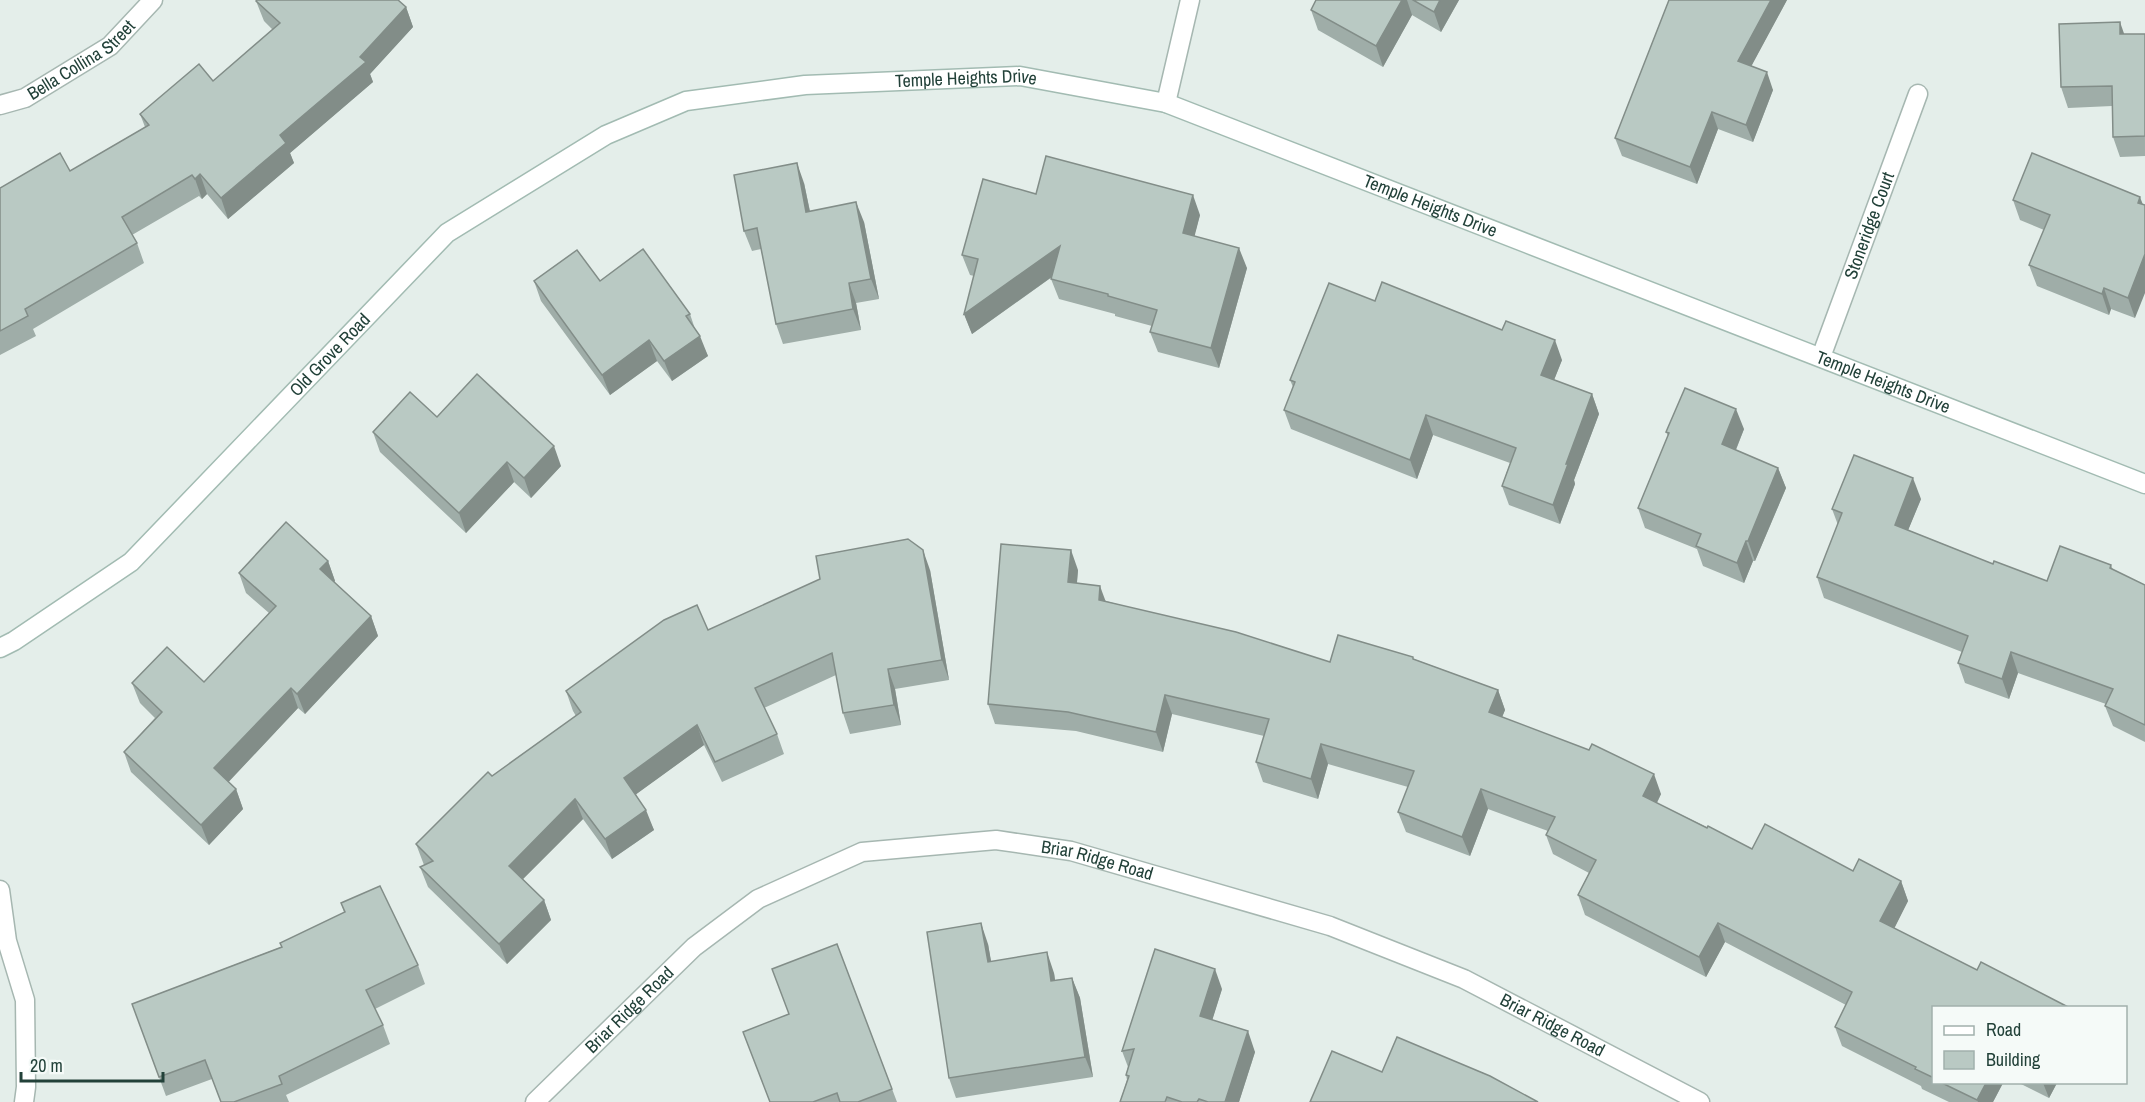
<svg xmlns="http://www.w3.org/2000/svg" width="2145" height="1102" font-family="'Archivo Narrow',sans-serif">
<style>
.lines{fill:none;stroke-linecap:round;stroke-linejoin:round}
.street-casing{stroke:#a6b7b1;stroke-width:21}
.secondary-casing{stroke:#a2bbb2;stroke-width:21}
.street{stroke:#fff;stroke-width:18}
.secondary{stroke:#fff;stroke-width:18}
.wall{fill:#9fada8}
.shaded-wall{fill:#828d88}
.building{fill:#b9c9c3;stroke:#828d88;stroke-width:1.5}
.labels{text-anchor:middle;stroke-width:6;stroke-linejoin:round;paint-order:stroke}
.street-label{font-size:18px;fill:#224139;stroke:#f5faf8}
</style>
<rect width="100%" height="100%" fill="#e4eeea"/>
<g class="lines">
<defs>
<g id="street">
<path d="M 1166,103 L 1190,0"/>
<path id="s1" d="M 0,105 L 25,98 L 110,46 L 153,0"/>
<path id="s2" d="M 1821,357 L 1918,94"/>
<path d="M 0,890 L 7,941 L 25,1000 L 26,1087 L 24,1102"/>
<path id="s3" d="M 535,1102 L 694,947 L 758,899 L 862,852 L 996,840 L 1071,851 L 1330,926 L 1464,979 L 1700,1102"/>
</g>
<g id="secondary">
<path id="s4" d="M 0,648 L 14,641 L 131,562 L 447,233 L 606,135 L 686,101 L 805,85 L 1020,76 L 1166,103 L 2145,484"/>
</g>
</defs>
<use href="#street" class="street-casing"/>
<use href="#secondary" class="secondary-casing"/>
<use href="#street" class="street"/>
<use href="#secondary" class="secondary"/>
</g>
<g class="wall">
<path d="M 1316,0 L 1459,0 L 1441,32 L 1412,15 L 1383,67 L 1318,30 L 1311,10 Z"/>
<path d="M 1669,0 L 1787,0 L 1751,66 L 1773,90 L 1753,142 L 1718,129 L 1697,184 L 1622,156 L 1615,138 Z"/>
<path d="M 256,1 L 406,7 L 413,27 L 370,74 L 373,82 L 290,153 L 294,163 L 228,219 L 207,194 L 202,199 L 199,196 L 132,235 L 137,243 L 144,263 L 33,329 L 36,336 L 0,355 L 0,188 L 70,171 L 145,127 L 140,114 L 213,81 L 273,30 L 264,21 Z"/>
<path d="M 2124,34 L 2145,34 L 2145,156 L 2120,157 L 2113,137 L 2112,106 L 2068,108 L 2061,87 Z"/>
<path d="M 804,183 L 810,211 L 864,222 L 879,299 L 856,303 L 861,330 L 783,344 L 776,324 L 761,249 L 752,251 L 744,231 Z"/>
<path d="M 1036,194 L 1200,215 L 1194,236 L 1247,268 L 1219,368 L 1158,352 L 1150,332 L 1152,326 L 1115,316 L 1115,314 L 1059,299 L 1051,279 L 1052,277 L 972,334 L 964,314 L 974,276 L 970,275 L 962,255 Z"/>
<path d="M 2140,197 L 2135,318 L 2111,309 L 2109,315 L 2037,286 L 2029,265 L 2044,230 L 2020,220 L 2013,200 Z"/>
<path d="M 534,281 L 600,281 L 690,314 L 695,329 L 708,356 L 672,381 L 657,361 L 610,395 L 541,301 Z"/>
<path d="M 1375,301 L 1562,360 L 1554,380 L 1592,394 L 1599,414 L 1574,480 L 1575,484 L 1560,524 L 1509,505 L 1502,486 L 1510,463 L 1433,435 L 1417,479 L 1291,429 L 1284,410 L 1293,387 L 1290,380 Z"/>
<path d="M 437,417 L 561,466 L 531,498 L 514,482 L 466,533 L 380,452 L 373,432 Z"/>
<path d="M 1744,429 L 1736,450 L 1778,468 L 1786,488 L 1755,561 L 1753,561 L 1744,583 L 1703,566 L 1697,549 L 1645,528 L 1638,508 L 1668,436 L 1666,432 Z"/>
<path d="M 1921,499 L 1908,530 L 1993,564 L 2047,581 L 2111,565 L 2113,570 L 2145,585 L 2145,742 L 2113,726 L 2105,706 L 2106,704 L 2018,673 L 2009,699 L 1965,683 L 1958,663 L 1962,652 L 1824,598 L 1817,577 L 1838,525 L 1832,509 Z"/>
<path d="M 328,561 L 335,581 L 334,582 L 371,616 L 378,636 L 305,714 L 298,708 L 228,782 L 236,789 L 243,809 L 209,845 L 131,772 L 124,752 L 155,718 L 140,703 L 132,683 L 204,682 L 269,613 L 246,593 L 239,573 Z"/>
<path d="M 930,570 L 949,680 L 895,689 L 901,725 L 850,734 L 843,713 L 836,675 L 764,708 L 777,734 L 784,754 L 722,782 L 704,745 L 636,794 L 654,830 L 612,859 L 583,819 L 523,879 L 544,900 L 551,920 L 507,964 L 428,887 L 420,867 L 424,865 L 416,844 L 492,776 L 576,716 L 573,711 L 566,691 L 708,630 Z"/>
<path d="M 1078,570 L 1077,583 L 1106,601 L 1330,662 L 1414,659 L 1498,690 L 1505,710 L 1502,717 L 1661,794 L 1657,803 L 1752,849 L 1901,881 L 1908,901 L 1894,928 L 1977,970 L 2070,1008 L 1934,1008 L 1934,1083 L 2003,1083 L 1993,1102 L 1949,1102 L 1922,1089 L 1921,1086 L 1842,1046 L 1835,1027 L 1846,1005 L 1725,942 L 1706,977 L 1585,915 L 1578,895 L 1589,873 L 1553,854 L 1546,835 L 1548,831 L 1488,809 L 1470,856 L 1406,832 L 1398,812 L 1408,787 L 1328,764 L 1318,799 L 1263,782 L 1256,762 L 1264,736 L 1172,714 L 1163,752 L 1076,731 L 995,724 L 988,704 Z"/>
<path d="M 341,903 L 418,965 L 425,984 L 375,1009 L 383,1025 L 390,1044 L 286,1095 L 289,1102 L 221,1102 L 212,1079 L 166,1096 L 132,1004 L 281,947 L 344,912 Z"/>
<path d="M 837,944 L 897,1102 L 770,1102 L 743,1032 L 789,1014 Z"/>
<path d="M 988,944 L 991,962 L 1054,973 L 1055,980 L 1072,978 L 1080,998 L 1093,1077 L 956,1098 L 949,1078 Z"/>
<path d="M 1222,989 L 1212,1020 L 1255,1052 L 1239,1102 L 1120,1102 L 1127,1080 L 1126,1075 L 1128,1067 L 1122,1051 Z"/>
<path d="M 2019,1083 L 2057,1083 L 2049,1098 Z"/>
</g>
<g class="shaded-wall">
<path d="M 1402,0 L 1407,0 L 1412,15 L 1383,67 L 1376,46 Z"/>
<path d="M 1440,0 L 1459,0 L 1441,32 L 1434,12 Z"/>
<path d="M 1771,0 L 1787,0 L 1745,78 L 1738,61 Z"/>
<path d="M 406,7 L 413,27 L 370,74 L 373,82 L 290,153 L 294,163 L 228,219 L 221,198 L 280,135 L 360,57 Z"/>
<path d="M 2120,22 L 2127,42 L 2120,34 Z"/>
<path d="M 1767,72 L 1773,90 L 1753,142 L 1746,125 Z"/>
<path d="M 1712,112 L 1718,129 L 1697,184 L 1690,167 Z"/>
<path d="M 797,163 L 804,183 L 814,232 L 806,212 Z"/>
<path d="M 200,174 L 207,194 L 202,199 L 195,179 Z"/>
<path d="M 1193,195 L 1200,215 L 1190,254 L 1183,233 Z"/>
<path d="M 2140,197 L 2145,210 L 2138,203 Z"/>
<path d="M 856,202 L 864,222 L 879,299 L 871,279 Z"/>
<path d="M 1060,246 L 1067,266 L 972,334 L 964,314 Z"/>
<path d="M 1239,248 L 1247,268 L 1219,368 L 1211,348 Z"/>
<path d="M 2145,254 L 2145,293 L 2135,318 L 2128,298 Z"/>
<path d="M 849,283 L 856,303 L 861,330 L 853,309 Z"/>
<path d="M 2104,288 L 2111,309 L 2109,315 L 2102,294 Z"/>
<path d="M 700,336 L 708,356 L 672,381 L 664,361 Z"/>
<path d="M 649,340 L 657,361 L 610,395 L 602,375 Z"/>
<path d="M 1555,340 L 1562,360 L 1548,395 L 1541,375 Z"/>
<path d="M 1592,394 L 1599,414 L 1574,480 L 1575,484 L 1560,524 L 1553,505 L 1566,464 Z"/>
<path d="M 1736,409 L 1744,429 L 1730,464 L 1722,444 Z"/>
<path d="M 1426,415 L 1433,435 L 1417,479 L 1410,460 Z"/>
<path d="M 554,446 L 561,466 L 531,498 L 524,478 Z"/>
<path d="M 507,462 L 514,482 L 466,533 L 459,513 Z"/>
<path d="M 1778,468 L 1786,488 L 1755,561 L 1748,541 Z"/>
<path d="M 1913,478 L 1921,499 L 1902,545 L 1895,525 Z"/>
<path d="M 1746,541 L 1753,561 L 1744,583 L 1737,563 Z"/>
<path d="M 923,550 L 930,570 L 949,680 L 942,660 Z"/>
<path d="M 1071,550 L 1078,570 L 1075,602 L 1068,582 Z"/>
<path d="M 328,561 L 335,581 L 327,589 L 320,569 Z"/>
<path d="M 1100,586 L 1107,605 L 1099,600 Z"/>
<path d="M 371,616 L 378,636 L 305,714 L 297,694 Z"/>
<path d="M 2011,652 L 2018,673 L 2009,699 L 2002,679 Z"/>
<path d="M 888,669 L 895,689 L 901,725 L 894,705 Z"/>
<path d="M 291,688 L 298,708 L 222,789 L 214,768 Z"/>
<path d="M 1498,690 L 1505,710 L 1496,732 L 1489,712 Z"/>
<path d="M 1165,695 L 1172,714 L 1163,752 L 1156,732 Z"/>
<path d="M 697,725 L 704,745 L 631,798 L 624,778 Z"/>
<path d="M 1321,744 L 1328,764 L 1318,799 L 1311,779 Z"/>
<path d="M 1654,774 L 1661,794 L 1650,816 L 1643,796 Z"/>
<path d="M 236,789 L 243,809 L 209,845 L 201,825 Z"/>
<path d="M 1481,789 L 1488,809 L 1470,856 L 1462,837 Z"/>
<path d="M 575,799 L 583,819 L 516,886 L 509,866 Z"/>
<path d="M 646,810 L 654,830 L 612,859 L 605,839 Z"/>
<path d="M 1901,881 L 1908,901 L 1888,941 L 1880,921 Z"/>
<path d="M 544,900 L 551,920 L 507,964 L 499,944 Z"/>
<path d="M 981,923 L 988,944 L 995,983 L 988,962 Z"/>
<path d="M 1718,923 L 1725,942 L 1706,977 L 1699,957 Z"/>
<path d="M 1047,952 L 1054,973 L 1058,1001 L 1051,981 Z"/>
<path d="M 1215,969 L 1222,989 L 1207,1037 L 1200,1016 Z"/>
<path d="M 1072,978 L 1080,998 L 1093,1077 L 1085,1057 Z"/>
<path d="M 1248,1031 L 1255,1052 L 1239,1102 L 1225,1102 Z"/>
<path d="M 1986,1083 L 2003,1083 L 1993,1102 L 1978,1102 L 1977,1100 Z"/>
<path d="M 2043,1083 L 2057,1083 L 2049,1098 Z"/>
</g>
<g class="building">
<path d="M 257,0 L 398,0 L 406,7 L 360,57 L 366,62 L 280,135 L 286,143 L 221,198 L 200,174 L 195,179 L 192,175 L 122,217 L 137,243 L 25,309 L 28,316 L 0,331 L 0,188 L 60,153 L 70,171 L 149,125 L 140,114 L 199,64 L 213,81 L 280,23 L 256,1 Z"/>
<path d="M 1316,0 L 1402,0 L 1376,46 L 1311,10 Z"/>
<path d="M 1413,0 L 1440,0 L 1434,12 Z"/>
<path d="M 1669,0 L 1771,0 L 1738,61 L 1767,72 L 1746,125 L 1712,112 L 1690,167 L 1615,138 Z"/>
<path d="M 2120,22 L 2120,34 L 2145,34 L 2145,136 L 2113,137 L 2112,86 L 2061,87 L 2059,24 Z"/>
<path d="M 2032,153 L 2140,197 L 2138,203 L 2145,205 L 2145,254 L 2128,298 L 2104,288 L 2102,294 L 2029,265 L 2050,215 L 2013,200 Z"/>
<path d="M 1046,156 L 1193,195 L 1183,233 L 1239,248 L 1211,348 L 1150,332 L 1157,310 L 1108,296 L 1108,294 L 1051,279 L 1060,246 L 964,314 L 978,259 L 962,255 L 983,179 L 1036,194 Z"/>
<path d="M 797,163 L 806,212 L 856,202 L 871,279 L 849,283 L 853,309 L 776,324 L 757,228 L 744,231 L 734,175 Z"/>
<path d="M 643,249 L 690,314 L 686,316 L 700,336 L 664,361 L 649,340 L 602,375 L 534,281 L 577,250 L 600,281 Z"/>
<path d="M 1382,282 L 1502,330 L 1506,321 L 1555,340 L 1541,375 L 1592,394 L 1566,464 L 1568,464 L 1553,505 L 1502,486 L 1516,448 L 1426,415 L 1410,460 L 1284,410 L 1295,382 L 1290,380 L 1329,283 L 1375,301 Z"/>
<path d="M 477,374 L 554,446 L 524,478 L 507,462 L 459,513 L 373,432 L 410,392 L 437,417 Z"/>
<path d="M 1685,388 L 1736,409 L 1722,444 L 1778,468 L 1748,541 L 1746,541 L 1737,563 L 1696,546 L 1701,534 L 1638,508 L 1669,433 L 1666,432 Z"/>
<path d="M 1854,455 L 1913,478 L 1895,525 L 1993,564 L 1994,561 L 2047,581 L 2060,546 L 2111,565 L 2110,568 L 2145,585 L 2145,725 L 2105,706 L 2113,689 L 2011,652 L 2002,679 L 1958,663 L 1968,636 L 1817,577 L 1842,513 L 1832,509 Z"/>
<path d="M 286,522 L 328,561 L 320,569 L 371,616 L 297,694 L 291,688 L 214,768 L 236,789 L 201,825 L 124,752 L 162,712 L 132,683 L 167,647 L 204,682 L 276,606 L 239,573 Z"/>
<path d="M 908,539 L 923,550 L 942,660 L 888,669 L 894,705 L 843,713 L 832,653 L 755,688 L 777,734 L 715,762 L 697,725 L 624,778 L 646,810 L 605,839 L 575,799 L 509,866 L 544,900 L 499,944 L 420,867 L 433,861 L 416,844 L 488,772 L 492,776 L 581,712 L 566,691 L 664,620 L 697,605 L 708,630 L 820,579 L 816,556 Z"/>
<path d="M 1001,544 L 1071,550 L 1068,582 L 1100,586 L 1099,600 L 1236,632 L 1330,662 L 1338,635 L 1413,657 L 1413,659 L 1498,690 L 1489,712 L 1589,750 L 1592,744 L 1654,774 L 1643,796 L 1707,828 L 1708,826 L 1752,849 L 1765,824 L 1853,871 L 1859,859 L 1901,881 L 1880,921 L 1977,970 L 1981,962 L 2070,1008 L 1934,1008 L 1934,1078 L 1915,1069 L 1916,1067 L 1835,1027 L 1852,992 L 1718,923 L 1699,957 L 1578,895 L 1596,860 L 1546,835 L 1555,817 L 1481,789 L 1462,837 L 1398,812 L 1414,771 L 1321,744 L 1311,779 L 1256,762 L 1269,719 L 1165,695 L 1156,732 L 1068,712 L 988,704 Z"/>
<path d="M 380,886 L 418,965 L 366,990 L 383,1025 L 279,1076 L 282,1084 L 234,1102 L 221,1102 L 205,1060 L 159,1077 L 132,1004 L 282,947 L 280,943 L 345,912 L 341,903 Z"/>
<path d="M 981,923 L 988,962 L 1047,952 L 1051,981 L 1072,978 L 1085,1057 L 949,1078 L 927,932 Z"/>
<path d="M 837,944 L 892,1089 L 858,1102 L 840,1102 L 837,1093 L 813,1102 L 770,1102 L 743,1032 L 789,1014 L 772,969 Z"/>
<path d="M 1155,949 L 1215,969 L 1200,1016 L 1248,1031 L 1225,1102 L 1208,1102 L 1199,1099 L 1197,1102 L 1182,1102 L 1167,1097 L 1165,1102 L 1120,1102 L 1129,1076 L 1126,1075 L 1134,1049 L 1122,1051 Z"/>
<path d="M 1397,1037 L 1490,1076 L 1538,1102 L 1310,1102 L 1332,1051 L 1382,1072 Z"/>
<path d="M 1942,1083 L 1986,1083 L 1977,1100 Z"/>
</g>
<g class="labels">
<g class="street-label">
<text dy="6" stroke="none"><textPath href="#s1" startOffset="94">Bella Collina Street</textPath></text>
<text dy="6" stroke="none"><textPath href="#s4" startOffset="1168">Temple Heights Drive</textPath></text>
<text dy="6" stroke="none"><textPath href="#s4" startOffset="1654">Temple Heights Drive</textPath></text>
<text dy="6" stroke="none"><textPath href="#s2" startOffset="140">Stoneridge Court</textPath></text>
<text dy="6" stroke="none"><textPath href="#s4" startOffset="444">Old Grove Road</textPath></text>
<text dy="6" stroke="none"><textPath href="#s4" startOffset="2140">Temple Heights Drive</textPath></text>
<text dy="6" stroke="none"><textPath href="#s3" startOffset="654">Briar Ridge Road</textPath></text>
<text dy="6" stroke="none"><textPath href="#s3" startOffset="132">Briar Ridge Road</textPath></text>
<text dy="6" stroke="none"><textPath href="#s3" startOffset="1140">Briar Ridge Road</textPath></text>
</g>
</g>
<rect x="1932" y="1006" width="195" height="78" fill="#f5faf8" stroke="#a1b0ac" stroke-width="1.5"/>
<rect x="1944" y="1026" width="30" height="9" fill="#ffffff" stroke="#a1b0ac" stroke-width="1.5"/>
<text x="1986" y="1036" font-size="18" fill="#224139">Road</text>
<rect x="1944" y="1051" width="30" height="18" fill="#b9c9c3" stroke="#a1b0ac" stroke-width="1.5"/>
<text x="1986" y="1066" font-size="18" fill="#224139">Building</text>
<path d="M21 1072v9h142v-9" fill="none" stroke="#224139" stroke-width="3"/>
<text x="30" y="1072" font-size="18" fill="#224139" stroke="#f5faf8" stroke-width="4.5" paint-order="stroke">20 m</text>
</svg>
